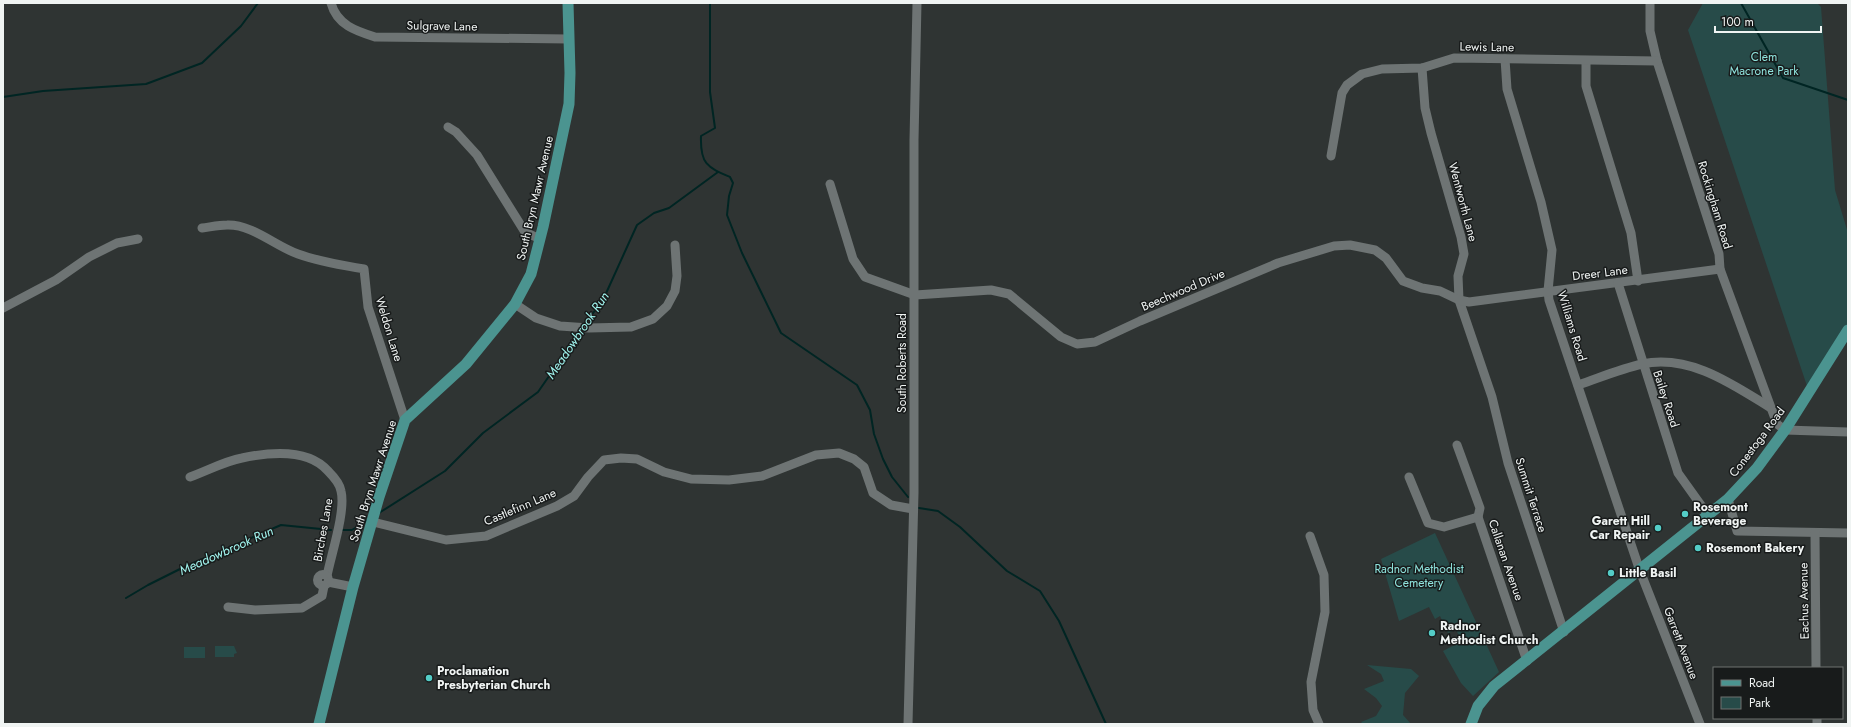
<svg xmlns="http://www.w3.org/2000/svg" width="1851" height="727" font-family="Jost,sans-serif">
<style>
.green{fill:#274b49}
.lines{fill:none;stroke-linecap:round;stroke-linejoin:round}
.stream{stroke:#002523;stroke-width:2}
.minor{stroke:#6e7474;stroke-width:9}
.major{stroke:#4b9490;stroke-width:11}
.poi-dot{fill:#54cdc7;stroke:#181b1b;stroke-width:1.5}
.labels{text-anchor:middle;stroke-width:3;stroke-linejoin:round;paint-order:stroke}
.street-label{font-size:12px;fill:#f0f4f3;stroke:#181b1b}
.park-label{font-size:12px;fill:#8ee2dc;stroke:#181b1b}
.poi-label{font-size:12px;font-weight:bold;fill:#f0f4f3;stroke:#181b1b;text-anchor:start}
.water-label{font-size:13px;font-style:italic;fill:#a1f5ef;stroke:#181b1b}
</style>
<rect width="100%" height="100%" fill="#2f3433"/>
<g class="green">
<path d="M 1703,3 L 1817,3 L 1821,7 L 1835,190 L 1848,233 L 1848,330 L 1809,392 L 1688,30 Z"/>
<path d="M 1435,533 L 1499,672 L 1473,696 L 1461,683 L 1443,651 L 1462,641 L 1456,630 L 1448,633 L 1440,616 L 1435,619 L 1429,607 L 1399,621 L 1381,559 Z"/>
<path d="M 215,646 L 234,646 L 237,653 L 234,654 L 234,657 L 215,657 Z"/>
<rect x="184" y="647" width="21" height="11"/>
<path d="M 1367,665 L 1411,669 L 1419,676 L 1405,693 L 1403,715 L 1411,724 L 1363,724 L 1361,722 L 1376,716 L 1382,706 L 1376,698 L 1364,689 L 1384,681 L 1381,674 Z"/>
</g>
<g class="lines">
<g class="stream">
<path d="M 710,3 L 710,92 L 715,128 L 701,136 C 700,164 707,167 730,177 L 733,183 L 729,196 L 727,215 L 742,253 L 781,333 L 857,385 L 870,410 L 874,434 L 883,459 L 892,477 L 908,497"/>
<path d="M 1741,3 L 1783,78 L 1848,100"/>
<path d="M 3,97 L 43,91 L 146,84 L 202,63 L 241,26 L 258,3"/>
<path d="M 584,325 L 603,300 L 637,225 L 654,213 L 669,208 L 718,172"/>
<path d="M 919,508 L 938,511 L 960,527 L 1007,571 L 1040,591 L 1059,621 L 1106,724"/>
<path d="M 379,513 L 445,471 L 483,433 L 538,392 L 581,330"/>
<path d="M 343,530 L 352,530 L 369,519"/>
<path d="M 126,598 L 148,585 L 184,567 L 281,525 L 331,530"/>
</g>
<g class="minor">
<path d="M 331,3 C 337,25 356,31 375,37 L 569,39"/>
<path d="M 1650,3 L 1650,31 L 1657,61 L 1719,254 L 1720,269 L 1777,424 L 1785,430 L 1848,432"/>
<path d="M 1505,59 L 1507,89 L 1541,202 L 1552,250 L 1548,291 L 1549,300 L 1640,571 L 1700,724"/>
<path d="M 1586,61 L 1586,86 L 1631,233 L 1638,281"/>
<path d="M 1422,68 L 1425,108 L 1431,133 L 1461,237 L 1464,254 L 1458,276 L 1459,300 L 1492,397 L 1508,463 L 1564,632"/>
<path d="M 448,127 L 456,132 L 477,155 L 525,232 L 540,239"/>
<path d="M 1331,156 L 1342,93 L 1347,85 L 1362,74 L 1382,69 L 1422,68 L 1454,58 L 1657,61"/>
<path d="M 830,184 L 853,259 L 865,277 L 915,295 L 991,290 L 1009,294 L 1061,337 L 1077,344 L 1095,342 L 1140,321 L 1278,263 L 1334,246 L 1350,245 L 1375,250 L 1386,258 L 1403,281 L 1422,288 L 1440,291 L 1459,300 L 1469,302 L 1720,269"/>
<path d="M 202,228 C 210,227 219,225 227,225 C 252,224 275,246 298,254 C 320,262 341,265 364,269 L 368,307 L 405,420"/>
<path d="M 1618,283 L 1678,473 L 1708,515"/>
<path d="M 515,304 L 536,318 L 560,326 L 589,328 L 631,327 L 653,319 L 667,306 L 675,291 L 677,276 L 675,245"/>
<path d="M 3,308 L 56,280 L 89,257 L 117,243 L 138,239"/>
<path d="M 1578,385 C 1599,378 1620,369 1642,364 C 1690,354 1732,384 1771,408"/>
<path d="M 1457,445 L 1480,508 L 1478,517"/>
<path d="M 190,477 C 207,471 225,461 242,458 C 270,452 308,448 328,471 C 333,476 340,484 341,491 C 346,511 331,555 327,576"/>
<path d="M 1409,477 L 1428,523 L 1444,527 L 1478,517 L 1527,661"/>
<path d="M 1728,499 L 1737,531 L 1848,533"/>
<path d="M 373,522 L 446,540 L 486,536 L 557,506 L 574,496 L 588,477 L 604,460 L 621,458 L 637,459 L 664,472 L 691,479 L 729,480 L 762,476 L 816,455 L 839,453 L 854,459 L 864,467 L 873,493 L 891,505 L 913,509"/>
<path d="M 1815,533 L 1816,668"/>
<path d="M 1310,536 L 1324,575 L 1325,612 L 1311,682 L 1313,710 L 1319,724"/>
<circle cx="323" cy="580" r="5.5"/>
<path d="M 328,582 L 353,587"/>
<path d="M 228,607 L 255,610 L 302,608 L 322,596 L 324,586"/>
<path d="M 1817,718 L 1817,724"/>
<path d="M 908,724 L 914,493 L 914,140 L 917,3"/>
</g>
<g class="major">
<path d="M 319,724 L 353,587 L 379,497 L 405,420 L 466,364 L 515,304 L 531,274 L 543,227 L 569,104 L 570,73 L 568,3"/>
<path d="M 1471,724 L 1478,706 L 1494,686 L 1728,499 L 1757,468 L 1785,430 L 1848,330"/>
</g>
</g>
<g class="poi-dot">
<circle cx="1685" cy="514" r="4"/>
<circle cx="1658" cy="528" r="4"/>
<circle cx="1698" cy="548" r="4"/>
<circle cx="1611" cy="573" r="4"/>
<circle cx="1432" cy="633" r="4"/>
<circle cx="429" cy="678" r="4"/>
</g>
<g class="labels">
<g class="street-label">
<text transform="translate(442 26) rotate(1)" y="4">Sulgrave Lane</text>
<text transform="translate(1487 47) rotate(1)" y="4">Lewis Lane</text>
<text transform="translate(535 198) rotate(-77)" y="4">South Bryn Mawr Avenue</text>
<text transform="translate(1463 202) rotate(75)" y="4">Wentworth Lane</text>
<text transform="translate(1715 205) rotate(73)" y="4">Rockingham Road</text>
<text transform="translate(1600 273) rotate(-7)" y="4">Dreer Lane</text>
<text transform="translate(1183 290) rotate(-23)" y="4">Beechwood Drive</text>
<text transform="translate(1572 326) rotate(73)" y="4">Williams Road</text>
<text transform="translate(389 329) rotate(73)" y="4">Weldon Lane</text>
<text transform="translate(902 363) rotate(-90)" y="4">South Roberts Road</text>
<text transform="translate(1666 399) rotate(72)" y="4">Bailey Road</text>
<text transform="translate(1757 442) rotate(-53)" y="4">Conestoga Road</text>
<text transform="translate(373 481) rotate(-72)" y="4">South Bryn Mawr Avenue</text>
<text transform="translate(1531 495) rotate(72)" y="4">Summit Terrace</text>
<text transform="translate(520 507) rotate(-23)" y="4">Castlefinn Lane</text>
<text transform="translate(323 530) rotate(-80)" y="4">Birches Lane</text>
<text transform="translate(1506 560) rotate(71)" y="4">Callanan Avenue</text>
<text transform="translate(1804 601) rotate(-91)" y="4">Eachus Avenue</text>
<text transform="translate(1681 643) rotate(69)" y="4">Garrett Avenue</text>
</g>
<g class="park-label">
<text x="1764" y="61">Clem<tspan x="1764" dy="14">Macrone Park</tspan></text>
<text x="1419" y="573">Radnor Methodist<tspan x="1419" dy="14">Cemetery</tspan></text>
</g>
<g class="poi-label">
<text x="1693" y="511">Rosemont<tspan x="1693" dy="14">Beverage</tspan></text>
<text x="1650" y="525" text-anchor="end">Garett Hill<tspan x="1650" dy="14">Car Repair</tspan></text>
<text x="1706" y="552">Rosemont Bakery</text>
<text x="1619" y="577">Little Basil</text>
<text x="1440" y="630">Radnor<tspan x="1440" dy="14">Methodist Church</tspan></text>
<text x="437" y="675">Proclamation<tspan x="437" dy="14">Presbyterian Church</tspan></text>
</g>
<g class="water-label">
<text transform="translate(577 335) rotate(-56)" y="5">Meadowbrook Run</text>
<text transform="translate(226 550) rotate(-24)" y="5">Meadowbrook Run</text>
</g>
</g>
<rect width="1851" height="727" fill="none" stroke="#f0f4f3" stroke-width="8"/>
<rect x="1713" y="667" width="130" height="52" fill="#181b1b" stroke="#6e7271"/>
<rect x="1721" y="680" width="20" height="6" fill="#4b9490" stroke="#6e7271"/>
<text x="1749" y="687" font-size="12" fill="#f0f4f3">Road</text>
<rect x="1721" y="697" width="20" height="12" fill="#274b49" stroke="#6e7271"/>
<text x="1749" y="707" font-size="12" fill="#f0f4f3">Park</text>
<path d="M1715 26v6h106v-6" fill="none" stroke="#f0f4f3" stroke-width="2"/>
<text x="1721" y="26" font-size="12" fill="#f0f4f3" stroke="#181b1b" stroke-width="3" paint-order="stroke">100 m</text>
</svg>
